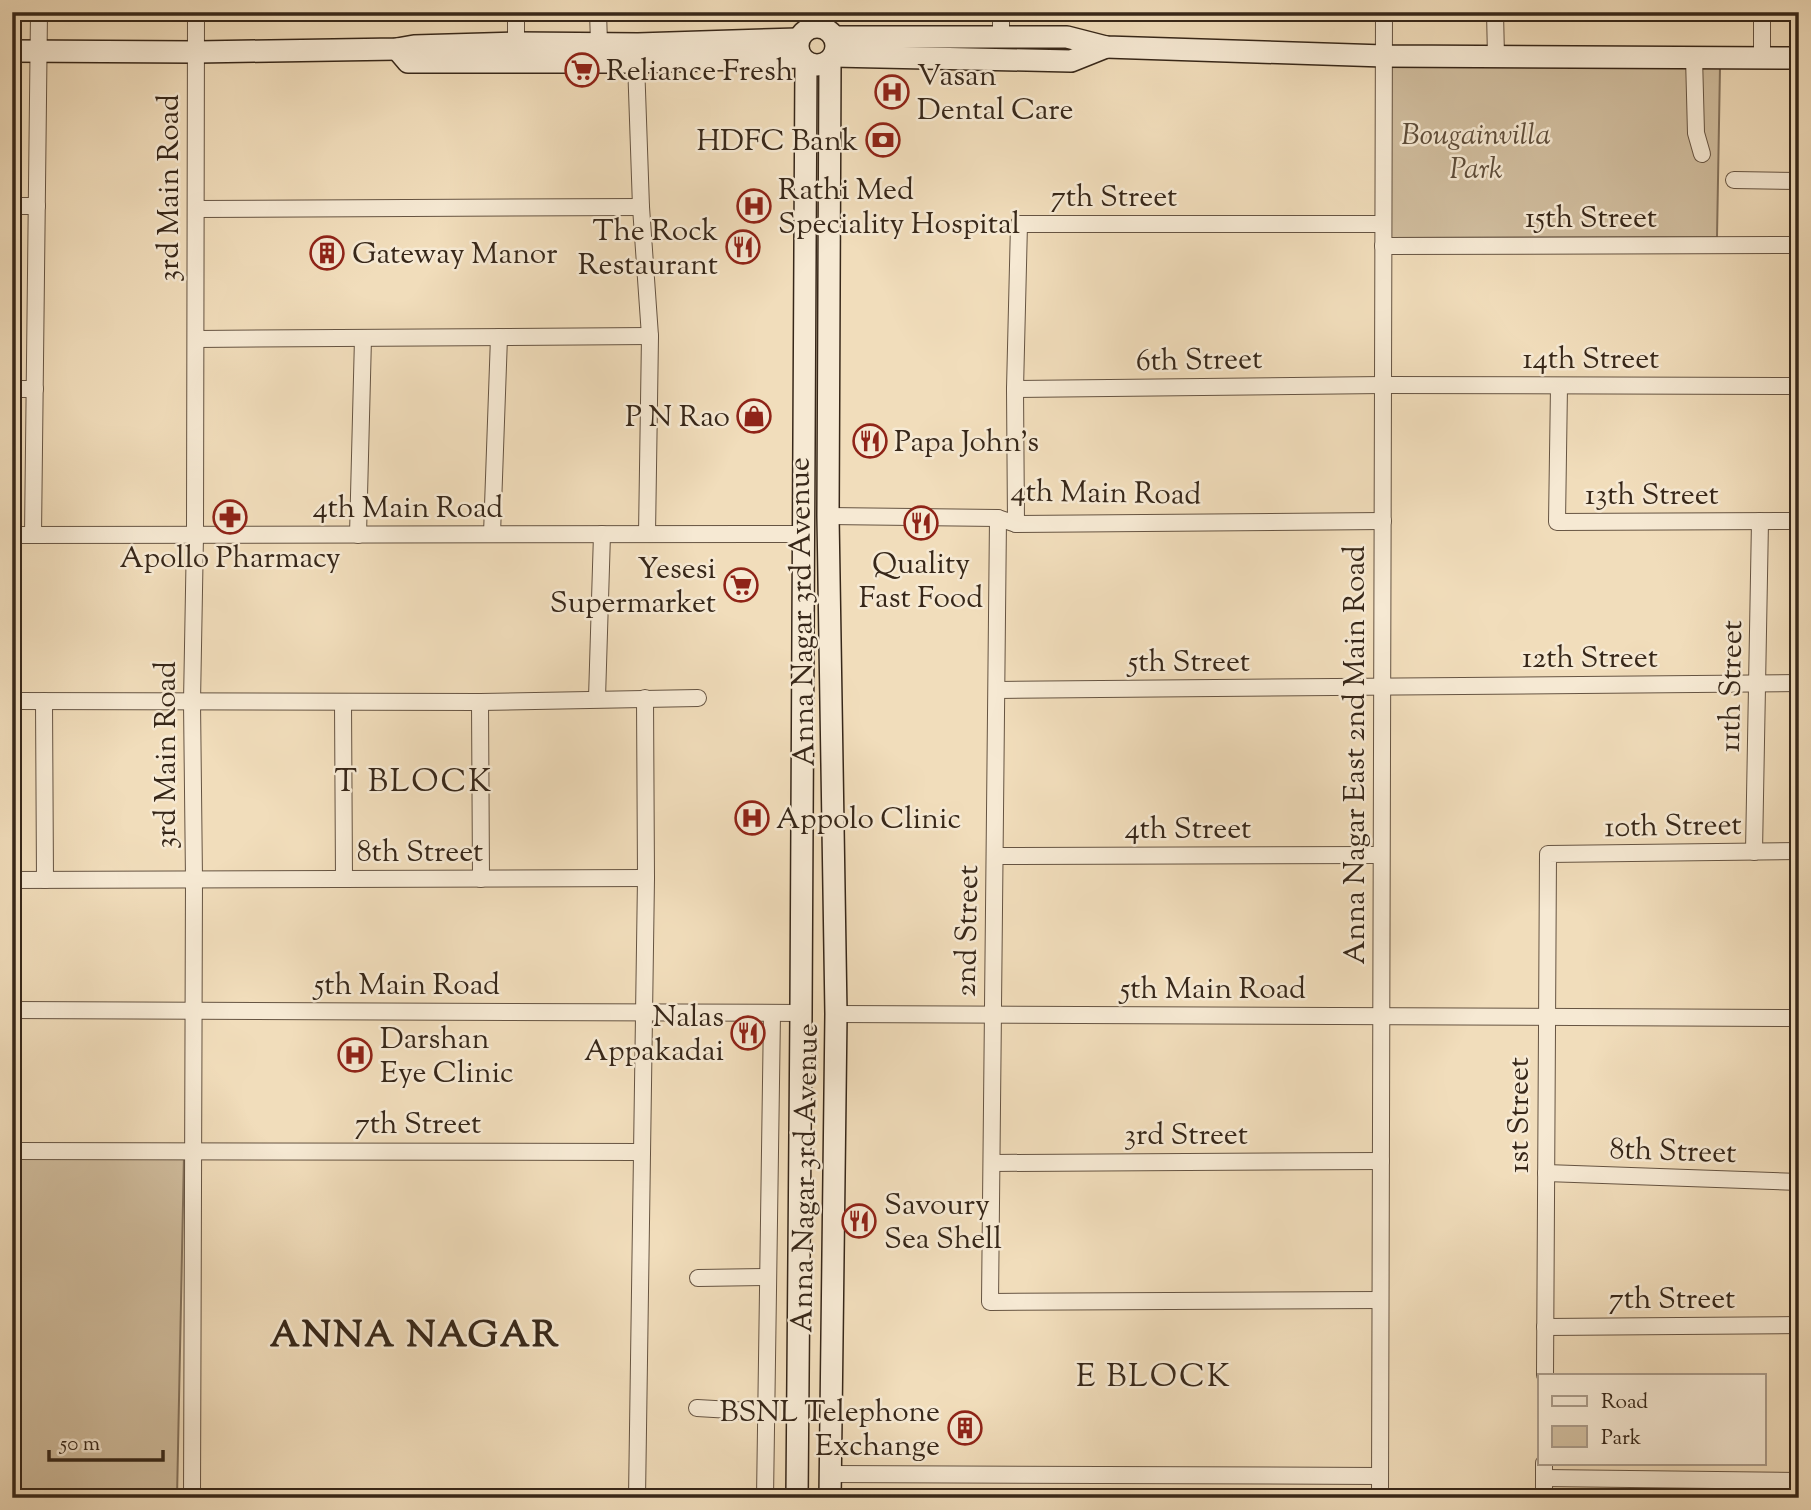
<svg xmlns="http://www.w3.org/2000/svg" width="1811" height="1510" font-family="'Sorts Mill Goudy',serif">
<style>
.green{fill:#d1be9f;stroke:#84725c;stroke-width:2}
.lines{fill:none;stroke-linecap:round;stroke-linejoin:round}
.street-casing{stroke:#665442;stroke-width:18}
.secondary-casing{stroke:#372719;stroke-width:24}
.street{stroke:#f6e9d3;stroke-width:16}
.secondary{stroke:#f6e9d3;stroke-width:21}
.labels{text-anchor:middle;stroke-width:5;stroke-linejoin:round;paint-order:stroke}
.poi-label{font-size:30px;fill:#372719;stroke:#f6e9d3;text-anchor:start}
.park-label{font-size:30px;font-style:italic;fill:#5e4d3a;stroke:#f6e9d3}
.street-label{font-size:30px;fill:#372719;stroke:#f6e9d3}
.neighbourhood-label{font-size:32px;letter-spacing:2px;fill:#372719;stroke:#f6e9d3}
.district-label{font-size:37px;font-weight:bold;letter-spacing:2px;fill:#372719;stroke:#f6e9d3}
</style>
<rect width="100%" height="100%" fill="#f1ddbb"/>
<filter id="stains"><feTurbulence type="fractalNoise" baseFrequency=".00286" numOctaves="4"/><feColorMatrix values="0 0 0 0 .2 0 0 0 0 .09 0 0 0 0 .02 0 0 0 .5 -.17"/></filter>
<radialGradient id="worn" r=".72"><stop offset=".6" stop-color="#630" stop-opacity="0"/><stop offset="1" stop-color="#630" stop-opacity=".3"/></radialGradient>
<g class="green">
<path d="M 1390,64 L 1720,67 L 1717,237 L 1389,238 Z"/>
<path d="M 12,1155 L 184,1155 L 177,1498 L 12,1498 Z"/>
</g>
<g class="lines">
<defs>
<g id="street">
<path d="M 516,12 L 516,43"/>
<path d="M 598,12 L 599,43"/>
<path d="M 1495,12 L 1496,57"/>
<path d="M 1001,36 L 1001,12"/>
<path d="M 1694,57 L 1696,133 L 1702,154"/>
<path d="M 1762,58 L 1762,12"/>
<path d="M 636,62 L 641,207 L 650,336 L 647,534"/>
<path d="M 1734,180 L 1799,181"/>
<path d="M 12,206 L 37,206"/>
<path d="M 196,209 L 641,207"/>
<path d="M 1383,246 L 1799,245"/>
<path d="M 196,339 L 650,336"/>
<path d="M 1559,386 L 1557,522 L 1799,521"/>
<path d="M 12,389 L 35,389"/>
<path d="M 1015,389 L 1383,385 L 1799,386"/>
<path d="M 828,516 L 998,518 L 1016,524 L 1383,521"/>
<path d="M 998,518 L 990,1302 L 1380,1300"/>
<path d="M 1016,524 L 1015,389 L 1019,224 L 1383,224"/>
<path d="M 492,534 L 499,337"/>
<path d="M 12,535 L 804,534"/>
<path d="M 33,535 L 39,12"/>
<path d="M 358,535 L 363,338"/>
<path d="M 997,690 L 1799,683"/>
<path d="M 597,698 L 602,534"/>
<path d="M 12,701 L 480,702 L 698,698"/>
<path d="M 44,701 L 45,880"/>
<path d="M 343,702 L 344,879"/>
<path d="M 480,702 L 481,879"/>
<path d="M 1754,852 L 1760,521"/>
<path d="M 995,856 L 1381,855"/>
<path d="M 12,880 L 646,878"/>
<path d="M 12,1010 L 801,1013"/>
<path d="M 836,1014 L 1799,1018"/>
<path d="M 12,1151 L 642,1152"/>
<path d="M 992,1163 L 1381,1161"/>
<path d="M 1546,1173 L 1799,1182"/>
<path d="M 698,1278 L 768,1277"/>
<path d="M 1545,1327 L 1799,1325"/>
<path d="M 1545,1375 L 1548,854 L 1799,851"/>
<path d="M 697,1408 L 766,1412"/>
<path d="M 830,1474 L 1380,1476"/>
<path d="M 1544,1478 L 1799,1481"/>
<path d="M 192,1498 L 194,879 L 192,702 L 195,535 L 196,12"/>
<path d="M 637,1498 L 646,878 L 645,698"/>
<path d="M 765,1498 L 772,1013"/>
<path d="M 1380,1498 L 1384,12"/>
<path d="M 1544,1498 L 1544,1463"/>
</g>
<g id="secondary">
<circle cx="817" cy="46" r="19"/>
<path d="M 834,37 L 1067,37 L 1106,47 L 1384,56 L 1799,58"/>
<path d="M 397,49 L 408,62 L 636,62 L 801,57"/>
<path d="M 12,51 L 197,52 L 397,49 L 414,46 L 516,43 L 638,44 L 798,39"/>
<path d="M 834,56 L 1071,61 L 1106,47"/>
<path d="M 797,1498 L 801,1013 L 806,62"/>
<path d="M 830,1498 L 836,1014 L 828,516 L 830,61"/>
</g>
</defs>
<use href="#street" class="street-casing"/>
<use href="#secondary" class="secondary-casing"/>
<use href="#street" class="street"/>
<use href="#secondary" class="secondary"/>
</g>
<defs>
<symbol id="supermarket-ring" viewBox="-11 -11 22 22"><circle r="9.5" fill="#f6e9d3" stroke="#8f2418" stroke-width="1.5"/><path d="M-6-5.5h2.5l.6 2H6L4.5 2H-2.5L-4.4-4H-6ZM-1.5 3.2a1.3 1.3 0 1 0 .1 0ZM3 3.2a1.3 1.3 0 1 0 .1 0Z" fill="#8f2418"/></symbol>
<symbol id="hospital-ring" viewBox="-11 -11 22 22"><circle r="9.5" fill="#f6e9d3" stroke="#8f2418" stroke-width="1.5"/><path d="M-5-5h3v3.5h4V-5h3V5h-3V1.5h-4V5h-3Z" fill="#8f2418"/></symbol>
<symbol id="bank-ring" viewBox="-11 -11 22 22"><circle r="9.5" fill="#f6e9d3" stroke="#8f2418" stroke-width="1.5"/><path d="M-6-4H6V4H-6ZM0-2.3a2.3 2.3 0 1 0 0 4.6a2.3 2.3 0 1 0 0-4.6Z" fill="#8f2418"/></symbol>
<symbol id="restaurant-ring" viewBox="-11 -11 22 22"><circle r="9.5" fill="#f6e9d3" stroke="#8f2418" stroke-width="1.5"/><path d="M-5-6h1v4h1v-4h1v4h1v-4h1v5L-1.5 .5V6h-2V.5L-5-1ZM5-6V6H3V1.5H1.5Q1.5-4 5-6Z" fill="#8f2418"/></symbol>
<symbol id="building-ring" viewBox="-11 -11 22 22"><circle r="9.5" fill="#f6e9d3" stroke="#8f2418" stroke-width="1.5"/><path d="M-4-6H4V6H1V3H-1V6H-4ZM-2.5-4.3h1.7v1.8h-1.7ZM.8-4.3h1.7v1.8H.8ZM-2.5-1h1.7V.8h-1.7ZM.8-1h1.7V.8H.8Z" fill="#8f2418"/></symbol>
<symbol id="shop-ring" viewBox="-11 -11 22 22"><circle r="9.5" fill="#f6e9d3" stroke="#8f2418" stroke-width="1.5"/><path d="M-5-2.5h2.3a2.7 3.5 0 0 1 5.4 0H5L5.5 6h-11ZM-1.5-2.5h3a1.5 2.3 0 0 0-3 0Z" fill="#8f2418"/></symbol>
<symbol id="pharmacy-ring" viewBox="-11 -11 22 22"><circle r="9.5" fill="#f6e9d3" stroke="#8f2418" stroke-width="1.5"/><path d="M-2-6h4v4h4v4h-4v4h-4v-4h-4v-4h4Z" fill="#8f2418"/></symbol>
</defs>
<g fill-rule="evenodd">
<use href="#supermarket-ring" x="563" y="51" width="38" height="38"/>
<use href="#hospital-ring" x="873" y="73" width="38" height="38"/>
<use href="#bank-ring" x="864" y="121" width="38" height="38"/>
<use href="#hospital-ring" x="735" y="187" width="38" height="38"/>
<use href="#restaurant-ring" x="724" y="228" width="38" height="38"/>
<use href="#building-ring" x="308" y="234" width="38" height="38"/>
<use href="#shop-ring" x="735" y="397" width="38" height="38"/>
<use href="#restaurant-ring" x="851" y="422" width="38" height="38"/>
<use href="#pharmacy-ring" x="211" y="498" width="38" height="38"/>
<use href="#restaurant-ring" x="902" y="504" width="38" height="38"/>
<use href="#supermarket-ring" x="722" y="566" width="38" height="38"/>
<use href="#hospital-ring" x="733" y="799" width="38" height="38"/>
<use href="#restaurant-ring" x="729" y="1014" width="38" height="38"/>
<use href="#hospital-ring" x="336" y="1036" width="38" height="38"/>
<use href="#restaurant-ring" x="840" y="1202" width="38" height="38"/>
<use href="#building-ring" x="946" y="1409" width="38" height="38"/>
</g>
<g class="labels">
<g class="poi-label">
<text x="606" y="80">Reliance Fresh</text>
<text x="917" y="85">Vasan<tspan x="917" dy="34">Dental Care</tspan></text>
<text x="858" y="150" text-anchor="end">HDFC Bank</text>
<text x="778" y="199">Rathi Med<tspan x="778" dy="34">Speciality Hospital</tspan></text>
<text x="718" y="240" text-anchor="end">The Rock<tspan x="718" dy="34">Restaurant</tspan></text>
<text x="352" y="263">Gateway Manor</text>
<text x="730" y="426" text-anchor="end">P N Rao</text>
<text x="894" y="451">Papa John's</text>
<text x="230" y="567" text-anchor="middle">Apollo Pharmacy</text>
<text x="921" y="573" text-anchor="middle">Quality<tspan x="921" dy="34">Fast Food</tspan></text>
<text x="716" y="578" text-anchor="end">Yesesi<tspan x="716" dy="34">Supermarket</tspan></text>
<text x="776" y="828">Appolo Clinic</text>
<text x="724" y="1026" text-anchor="end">Nalas<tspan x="724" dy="34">Appakadai</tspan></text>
<text x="380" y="1048">Darshan<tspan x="380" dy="34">Eye Clinic</tspan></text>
<text x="884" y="1214">Savoury<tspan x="884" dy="34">Sea Shell</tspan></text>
<text x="940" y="1421" text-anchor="end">BSNL Telephone<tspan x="940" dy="34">Exchange</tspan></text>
</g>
<g class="park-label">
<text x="1476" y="144">Bougainvilla<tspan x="1476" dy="34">Park</tspan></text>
</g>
<g class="street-label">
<text transform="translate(168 188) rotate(-90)" y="10">3rd Main Road</text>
<text x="1114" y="206">7th Street</text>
<text x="1591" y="227">15th Street</text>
<text x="1591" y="368">14th Street</text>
<text transform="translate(1199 359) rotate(-1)" y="10">6th Street</text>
<text transform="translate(1106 492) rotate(1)" y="10">4th Main Road</text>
<text x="1652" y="504">13th Street</text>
<text x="408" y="517">4th Main Road</text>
<text transform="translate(801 612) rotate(-91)" y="10">Anna Nagar 3rd Avenue</text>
<text x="1590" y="667">12th Street</text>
<text x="1189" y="671">5th Street</text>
<text transform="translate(1730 686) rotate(-89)" y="10">11th Street</text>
<text transform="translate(165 755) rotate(-90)" y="10">3rd Main Road</text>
<text transform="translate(1354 755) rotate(-90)" y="10">Anna Nagar East 2nd Main Road</text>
<text transform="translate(1673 825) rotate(-1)" y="10">10th Street</text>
<text x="1188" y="838">4th Street</text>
<text x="420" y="861">8th Street</text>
<text transform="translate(966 931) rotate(-89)" y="10">2nd Street</text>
<text x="407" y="994">5th Main Road</text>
<text x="1213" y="998">5th Main Road</text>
<text transform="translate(1518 1115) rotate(-90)" y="10">1st Street</text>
<text x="418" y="1133">7th Street</text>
<text x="1186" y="1144">3rd Street</text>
<text transform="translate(1673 1150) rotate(2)" y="10">8th Street</text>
<text transform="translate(804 1178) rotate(-89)" y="10">Anna Nagar 3rd Avenue</text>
<text x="1672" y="1308">7th Street</text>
</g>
<g class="neighbourhood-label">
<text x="414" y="791">T BLOCK</text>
<text x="1154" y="1386">E BLOCK</text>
</g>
<g class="district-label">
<text x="415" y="1346">ANNA NAGAR</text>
</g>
</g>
<rect width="1811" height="1510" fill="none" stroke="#f1ddbb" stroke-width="42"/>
<rect x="14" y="14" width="1783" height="1482" fill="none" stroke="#372719" stroke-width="3.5"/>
<rect x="21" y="21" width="1769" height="1468" fill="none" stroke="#372719" stroke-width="2"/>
<rect x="1538" y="1374" width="228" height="91" fill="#f6e9d3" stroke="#aa9b89" stroke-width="2"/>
<rect x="1552" y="1396" width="35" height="10" fill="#f6e9d3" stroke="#aa9b89" stroke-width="2"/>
<text x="1601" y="1408" font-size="21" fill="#372719">Road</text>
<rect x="1552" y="1426" width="35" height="21" fill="#d1be9f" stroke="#aa9b89" stroke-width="2"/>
<text x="1601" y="1444" font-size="21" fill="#372719">Park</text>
<path d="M49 1450v10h114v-10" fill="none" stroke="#372719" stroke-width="3.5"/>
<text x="60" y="1450" font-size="21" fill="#372719" stroke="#f6e9d3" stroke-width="5" paint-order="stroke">50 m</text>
<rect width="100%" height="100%" filter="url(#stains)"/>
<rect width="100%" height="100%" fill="url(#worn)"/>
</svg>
